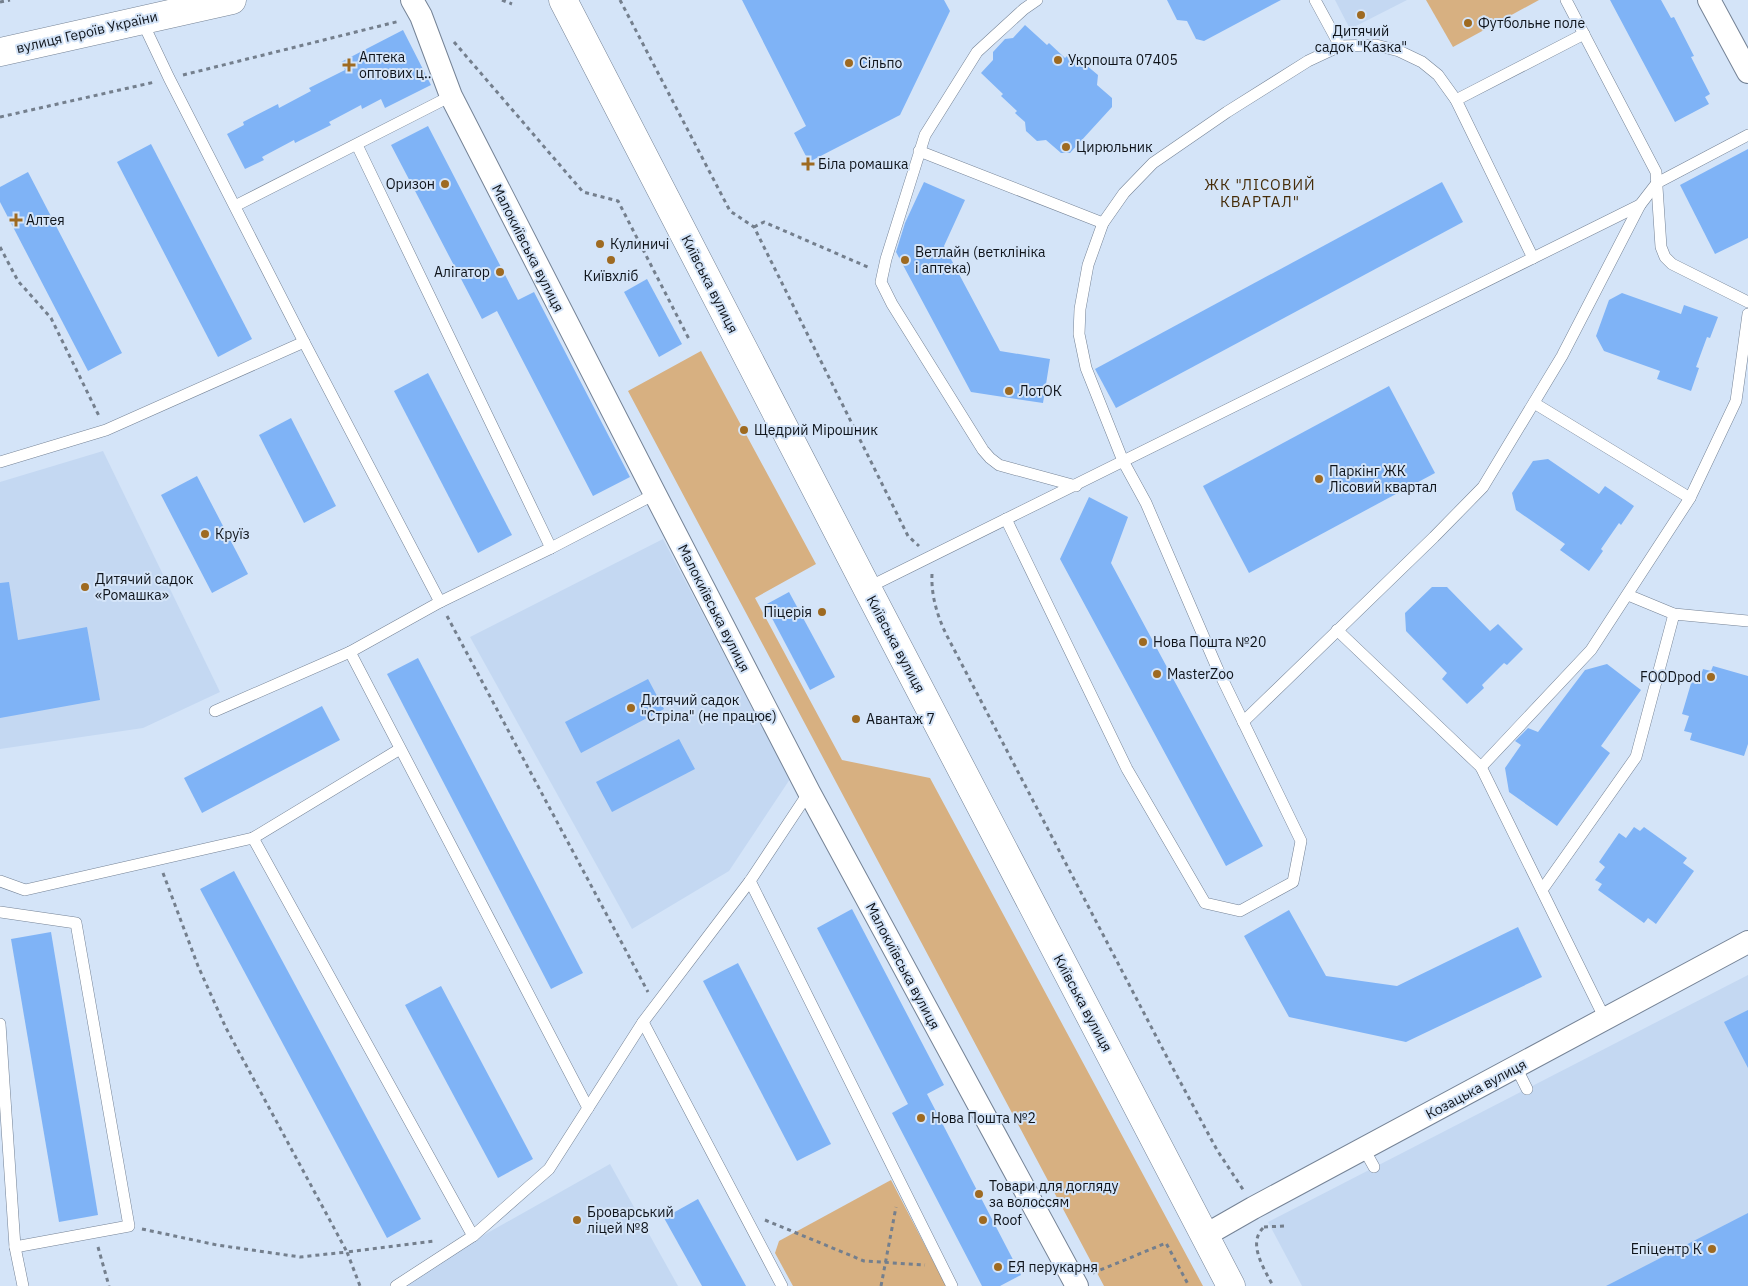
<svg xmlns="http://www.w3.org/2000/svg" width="1748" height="1286" font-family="'IBM Plex Sans',sans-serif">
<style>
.built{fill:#c4d8f2}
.green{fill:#d7b081}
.building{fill:#7fb3f6}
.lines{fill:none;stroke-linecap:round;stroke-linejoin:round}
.lane-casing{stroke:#758396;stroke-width:12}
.street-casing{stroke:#758396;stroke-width:24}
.secondary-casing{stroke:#758396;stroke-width:29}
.primary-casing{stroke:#758396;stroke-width:29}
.path{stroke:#747f8d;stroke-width:3;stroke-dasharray:4 4;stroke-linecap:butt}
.lane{stroke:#fff;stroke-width:11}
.street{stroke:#fff;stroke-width:22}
.secondary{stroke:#fff;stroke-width:28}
.primary{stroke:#fff;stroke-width:28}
.poi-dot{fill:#9e6a21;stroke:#d4e4f8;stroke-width:2}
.labels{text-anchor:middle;stroke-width:4;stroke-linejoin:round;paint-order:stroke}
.poi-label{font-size:14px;fill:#0f141b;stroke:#d4e4f8;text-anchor:start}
.street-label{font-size:14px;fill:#0f141b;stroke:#d4e4f8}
.neighbourhood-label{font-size:15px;letter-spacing:1px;fill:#462d0a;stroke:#d4e4f8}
</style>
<rect width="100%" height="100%" fill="#d4e4f8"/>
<g class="built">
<path d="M 1335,0 L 1407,0 L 1350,29 Z"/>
<path d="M 103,451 L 220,692 L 143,728 L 0,749 L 0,482 Z"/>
<path d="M 663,539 L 790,779 L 729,871 L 632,929 L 470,637 Z"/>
<path d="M 1748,975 L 1748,1286 L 1302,1286 L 1268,1222 Z"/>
<path d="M 610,1164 L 678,1286 L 396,1286 L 413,1275 Z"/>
</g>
<g class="green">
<path d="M 1426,0 L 1539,0 L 1453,47 Z"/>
<path d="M 701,351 L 816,564 L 755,598 L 842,760 L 930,778 L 1203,1286 L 1104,1286 L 628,391 Z"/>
<path d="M 891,1180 L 946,1286 L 793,1286 L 775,1253 L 779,1241 Z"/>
</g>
<g class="building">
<path d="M 742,0 L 944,0 L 950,11 L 900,115 L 809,162 L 794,133 L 806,126 Z"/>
<path d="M 1167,0 L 1281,0 L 1204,41 L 1196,39 L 1187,21 L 1177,20 Z"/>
<path d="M 1610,0 L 1661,0 L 1671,18 L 1674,17 L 1694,56 L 1691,57 L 1710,94 L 1705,97 L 1709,104 L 1675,122 Z"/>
<path d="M 1025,25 L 1047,45 L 1049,43 L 1065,58 L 1067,56 L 1078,65 L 1086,65 L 1098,75 L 1097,85 L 1112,98 L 1112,107 L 1070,153 L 1061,153 L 1046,140 L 1037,141 L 1026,131 L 1025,122 L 1015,113 L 1017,111 L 1001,96 L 1003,94 L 981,73 L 993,60 L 993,52 L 1005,39 L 1013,38 Z"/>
<path d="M 403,30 L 431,85 L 385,108 L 381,99 L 362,109 L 361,105 L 329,122 L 331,125 L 295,143 L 294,140 L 262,157 L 264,160 L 245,169 L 227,134 L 244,125 L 243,122 L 278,104 L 279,108 L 311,91 L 309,88 L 345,70 L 341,62 Z"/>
<path d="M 428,126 L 518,300 L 534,292 L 630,477 L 593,496 L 497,311 L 482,319 L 391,145 Z"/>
<path d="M 151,144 L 252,339 L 218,357 L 117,162 Z"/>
<path d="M 1748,149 L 1748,238 L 1715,254 L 1680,185 Z"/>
<path d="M 28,172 L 122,353 L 88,371 L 0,202 L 0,187 Z"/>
<path d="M 924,182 L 965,200 L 944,246 L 1000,351 L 1050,359 L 1043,403 L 971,392 L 896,252 L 905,223 Z"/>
<path d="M 1442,182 L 1463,222 L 1116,408 L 1095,369 Z"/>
<path d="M 647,279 L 682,344 L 659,357 L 624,292 Z"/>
<path d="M 1622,293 L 1681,314 L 1684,305 L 1718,317 L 1710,338 L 1707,337 L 1696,367 L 1699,368 L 1691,391 L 1657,379 L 1660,371 L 1604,351 L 1596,336 L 1609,300 Z"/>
<path d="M 428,373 L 512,535 L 478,553 L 394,391 Z"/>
<path d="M 1389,386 L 1435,473 L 1249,573 L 1203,486 Z"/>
<path d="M 291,418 L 336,506 L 304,523 L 259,435 Z"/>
<path d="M 1548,459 L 1599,494 L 1605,486 L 1634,506 L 1621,525 L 1619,523 L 1601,549 L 1603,551 L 1589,571 L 1560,550 L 1565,544 L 1516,510 L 1512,493 L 1533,461 Z"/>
<path d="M 197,476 L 248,574 L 212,593 L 161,495 Z"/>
<path d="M 1089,497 L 1128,517 L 1111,563 L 1263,846 L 1226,866 L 1060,559 Z"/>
<path d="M 9,582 L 18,640 L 87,627 L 100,700 L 0,718 L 0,583 Z"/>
<path d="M 1432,587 L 1447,587 L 1490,631 L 1498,624 L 1523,649 L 1507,665 L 1504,663 L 1482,685 L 1484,688 L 1467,704 L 1442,679 L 1447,673 L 1406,631 L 1405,613 Z"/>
<path d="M 789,592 L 835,677 L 810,690 L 765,605 Z"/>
<path d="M 418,658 L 583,973 L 551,989 L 387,674 Z"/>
<path d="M 1607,664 L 1641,690 L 1601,746 L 1610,753 L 1557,826 L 1509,792 L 1505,768 L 1521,745 L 1515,741 L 1528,728 L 1538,732 L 1585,670 Z"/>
<path d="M 1713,666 L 1748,676 L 1748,744 L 1744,756 L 1690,740 L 1692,733 L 1684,731 L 1689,716 L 1682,714 L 1692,680 L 1699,682 L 1703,669 L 1711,671 Z"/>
<path d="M 648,679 L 664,709 L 581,753 L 565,722 Z"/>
<path d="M 322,706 L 340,740 L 202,813 L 184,778 Z"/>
<path d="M 679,739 L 695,769 L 612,812 L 596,782 Z"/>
<path d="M 1634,827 L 1640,831 L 1644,827 L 1687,858 L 1683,863 L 1694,871 L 1656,924 L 1648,918 L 1644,923 L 1598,890 L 1602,884 L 1595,880 L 1605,867 L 1599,862 L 1619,833 L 1626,838 Z"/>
<path d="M 234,871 L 421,1219 L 387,1238 L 200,889 Z"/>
<path d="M 852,909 L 944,1085 L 927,1094 L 1021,1275 L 1000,1286 L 982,1286 L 892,1113 L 908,1104 L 817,928 Z"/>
<path d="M 1289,910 L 1326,976 L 1397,986 L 1518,927 L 1542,977 L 1406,1042 L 1289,1017 L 1244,936 Z"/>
<path d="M 51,932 L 98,1215 L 59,1222 L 11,939 Z"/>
<path d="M 738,963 L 831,1144 L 797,1161 L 703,981 Z"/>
<path d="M 441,986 L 533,1159 L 498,1178 L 405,1005 Z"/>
<path d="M 1748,1010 L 1748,1068 L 1724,1022 Z"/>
<path d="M 698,1199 L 746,1286 L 702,1286 L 664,1218 Z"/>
<path d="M 1748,1213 L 1748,1286 L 1606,1286 Z"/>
</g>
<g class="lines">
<defs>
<g id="lane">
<path d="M 1037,0 L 1024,9 L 977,52 L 925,135 L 886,259 L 881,282 L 892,304 L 983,450 L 990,458 L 999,465 L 1076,486"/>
<path d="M 1315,0 L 1340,46"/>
<path d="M 1566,0 L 1656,172 L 1661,247 L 1665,257 L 1672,264 L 1748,302"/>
<path d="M 142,21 L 169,78 L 304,342 L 440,602"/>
<path d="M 1456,100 L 1584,34"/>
<path d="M 357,145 L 551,548"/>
<path d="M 919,151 L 1103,223"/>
<path d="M 235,206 L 451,96"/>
<path d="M 1534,403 L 1690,498"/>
<path d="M 0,462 L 106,430 L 304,342"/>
<path d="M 1006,519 L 1127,769 L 1205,903 L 1240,911 L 1293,882 L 1301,841 L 1218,670 L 1146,503 L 1123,461 L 1086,368 L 1079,334 L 1080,309 L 1088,265 L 1103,223 L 1124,193 L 1153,163 L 1227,112 L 1308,61 L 1340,46 L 1376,45 L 1399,51 L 1422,62 L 1438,75 L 1456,100 L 1533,258"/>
<path d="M 867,588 L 1640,205 L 1657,183 L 1748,135"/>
<path d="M 1628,595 L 1674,614 L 1748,621"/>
<path d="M 1337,630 L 1481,767 L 1591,650 L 1690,498 L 1736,401 L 1748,314"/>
<path d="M 215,711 L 350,652"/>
<path d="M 1243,722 L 1434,537 L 1483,487 L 1562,356 L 1640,205"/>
<path d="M 400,749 L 253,838 L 473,1236"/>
<path d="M 1481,767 L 1605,1019"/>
<path d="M 0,881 L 25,890 L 253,838"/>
<path d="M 750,881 L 952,1286"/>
<path d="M 1542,890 L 1636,757 L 1674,614"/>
<path d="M 0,912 L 76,923 L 129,1226 L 15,1247 L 23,1286"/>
<path d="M 643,1022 L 782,1286"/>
<path d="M 0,1024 L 15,1247"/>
<path d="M 1516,1067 L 1527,1089"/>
<path d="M 588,1108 L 350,652 L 440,602 L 551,548 L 655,494"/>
<path d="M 1364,1149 L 1374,1167"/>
<path d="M 396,1286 L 473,1236 L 549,1169 L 643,1022 L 750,881 L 809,792"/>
</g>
<g id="street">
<path d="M 412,0 L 421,16 L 451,96 L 655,494 L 809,792 L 1077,1286"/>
<path d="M 1709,0 L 1748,72"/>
<path d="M 1204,1236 L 1253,1208 L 1748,942"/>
</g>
<path id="secondary" d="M 0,52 L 232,0"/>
<path id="primary" d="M 563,0 L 867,588 L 1231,1286"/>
</defs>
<use href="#lane" class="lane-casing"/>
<use href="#street" class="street-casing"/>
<use href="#secondary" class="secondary-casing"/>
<use href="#primary" class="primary-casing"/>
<g class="path">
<path d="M 502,0 L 512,4"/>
<path d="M 620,0 L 730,211 L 754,227 L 908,536 L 919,546"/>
<path d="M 0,2 L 10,0"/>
<path d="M 454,42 L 583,192 L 618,201 L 690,341"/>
<path d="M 183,75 L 400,21"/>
<path d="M 0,117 L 155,82"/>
<path d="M 754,227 L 764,222 L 870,268"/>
<path d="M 0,247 L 18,281 L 51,318 L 99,416"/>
<path d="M 932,574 C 931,595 937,615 946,634 L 1169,1061 L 1217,1150 L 1244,1191"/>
<path d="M 447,616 L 648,992"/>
<path d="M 163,873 L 198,966 L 226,1028 L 347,1252 L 435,1241"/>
<path d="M 765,1220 L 864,1261 L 925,1265"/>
<path d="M 1264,1227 L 1285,1226"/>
<path d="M 1263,1228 C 1247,1244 1265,1270 1273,1286"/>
<path d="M 142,1229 L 217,1245 L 300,1257 L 347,1252 L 360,1286"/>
<path d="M 98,1247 L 109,1286"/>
<path d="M 1093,1273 L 1166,1243 L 1189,1286"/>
<path d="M 881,1286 L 896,1207"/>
</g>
<use href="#lane" class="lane"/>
<use href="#street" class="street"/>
<use href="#secondary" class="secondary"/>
<use href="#primary" class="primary"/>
</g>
<g class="poi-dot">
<circle cx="1361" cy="15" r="5"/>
<circle cx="1468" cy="23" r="5"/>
<circle cx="1058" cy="60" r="5"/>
<circle cx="849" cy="63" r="5"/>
<path d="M346.5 57.5h5v5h5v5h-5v5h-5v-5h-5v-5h5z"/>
<circle cx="1066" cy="147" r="5"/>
<path d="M805.5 156.5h5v5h5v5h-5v5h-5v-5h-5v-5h5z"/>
<circle cx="445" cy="184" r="5"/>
<path d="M13.5 212.5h5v5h5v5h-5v5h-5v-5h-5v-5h5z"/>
<circle cx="600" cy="244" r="5"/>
<circle cx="611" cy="260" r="5"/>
<circle cx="905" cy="260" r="5"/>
<circle cx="500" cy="272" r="5"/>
<circle cx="1009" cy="391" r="5"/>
<circle cx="744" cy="430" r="5"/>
<circle cx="1319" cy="479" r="5"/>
<circle cx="205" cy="534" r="5"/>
<circle cx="85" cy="587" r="5"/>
<circle cx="822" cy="612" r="5"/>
<circle cx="1143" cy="642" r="5"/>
<circle cx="1157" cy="674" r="5"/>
<circle cx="1711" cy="677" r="5"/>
<circle cx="631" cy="708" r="5"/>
<circle cx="856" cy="719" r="5"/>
<circle cx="921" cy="1118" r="5"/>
<circle cx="979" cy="1194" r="5"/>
<circle cx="577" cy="1220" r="5"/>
<circle cx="983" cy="1220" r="5"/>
<circle cx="1712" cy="1249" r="5"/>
<circle cx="998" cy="1267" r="5"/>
</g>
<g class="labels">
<g class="poi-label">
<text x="1478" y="28">Футбольне поле</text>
<text x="1361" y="36" text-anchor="middle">Дитячий<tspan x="1361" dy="16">садок "Казка"</tspan></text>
<text x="359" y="62">Аптека<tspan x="359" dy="16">оптових ц‥</tspan></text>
<text x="1068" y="65">Укрпошта 07405</text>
<text x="859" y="68">Сільпо</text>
<text x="1076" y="152">Цирюльник</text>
<text x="818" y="169">Біла ромашка</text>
<text x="435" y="189" text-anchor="end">Оризон</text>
<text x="26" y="225">Алтея</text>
<text x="610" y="249">Кулиничі</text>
<text x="915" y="257">Ветлайн (ветклініка<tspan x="915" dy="16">і аптека)</tspan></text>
<text x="490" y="277" text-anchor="end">Алігатор</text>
<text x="611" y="281" text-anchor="middle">Київхліб</text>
<text x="1019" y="396">ЛотОК</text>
<text x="754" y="435">Щедрий Мірошник</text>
<text x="1329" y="476">Паркінг ЖК<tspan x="1329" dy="16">Лісовий квартал</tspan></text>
<text x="215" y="539">Круїз</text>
<text x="95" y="584">Дитячий садок<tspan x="95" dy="16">«Ромашка»</tspan></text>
<text x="812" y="617" text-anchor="end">Піцерія</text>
<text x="1153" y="647">Нова Пошта №20</text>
<text x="1167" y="679">MasterZoo</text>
<text x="1701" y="682" text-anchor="end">FOODpod</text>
<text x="641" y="705">Дитячий садок<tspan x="641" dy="16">"Стріла" (не працює)</tspan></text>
<text x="866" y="724">Авантаж 7</text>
<text x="931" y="1123">Нова Пошта №2</text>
<text x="989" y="1191">Товари для догляду<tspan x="989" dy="16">за волоссям</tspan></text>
<text x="587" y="1217">Броварський<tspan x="587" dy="16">ліцей №8</tspan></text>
<text x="993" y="1225">Roof</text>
<text x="1702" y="1254" text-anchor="end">Епіцентр К</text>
<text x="1008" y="1272">ЕЯ перукарня</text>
</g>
<g class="street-label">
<text transform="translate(87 32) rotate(-13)" y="5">вулиця Героїв України</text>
<text transform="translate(528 248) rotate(63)" y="5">Малокиївська вулиця</text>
<text transform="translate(710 284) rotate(63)" y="5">Київська вулиця</text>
<text transform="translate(714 608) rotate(63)" y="5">Малокиївська вулиця</text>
<text transform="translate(896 644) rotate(62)" y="5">Київська вулиця</text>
<text transform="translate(903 966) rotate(62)" y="5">Малокиївська вулиця</text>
<text transform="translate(1083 1003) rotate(62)" y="5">Київська вулиця</text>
<text transform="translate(1476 1089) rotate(-28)" y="5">Козацька вулиця</text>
</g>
<g class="neighbourhood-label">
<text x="1260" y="190">ЖК "ЛІСОВИЙ<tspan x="1260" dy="17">КВАРТАЛ"</tspan></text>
</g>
</g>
</svg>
